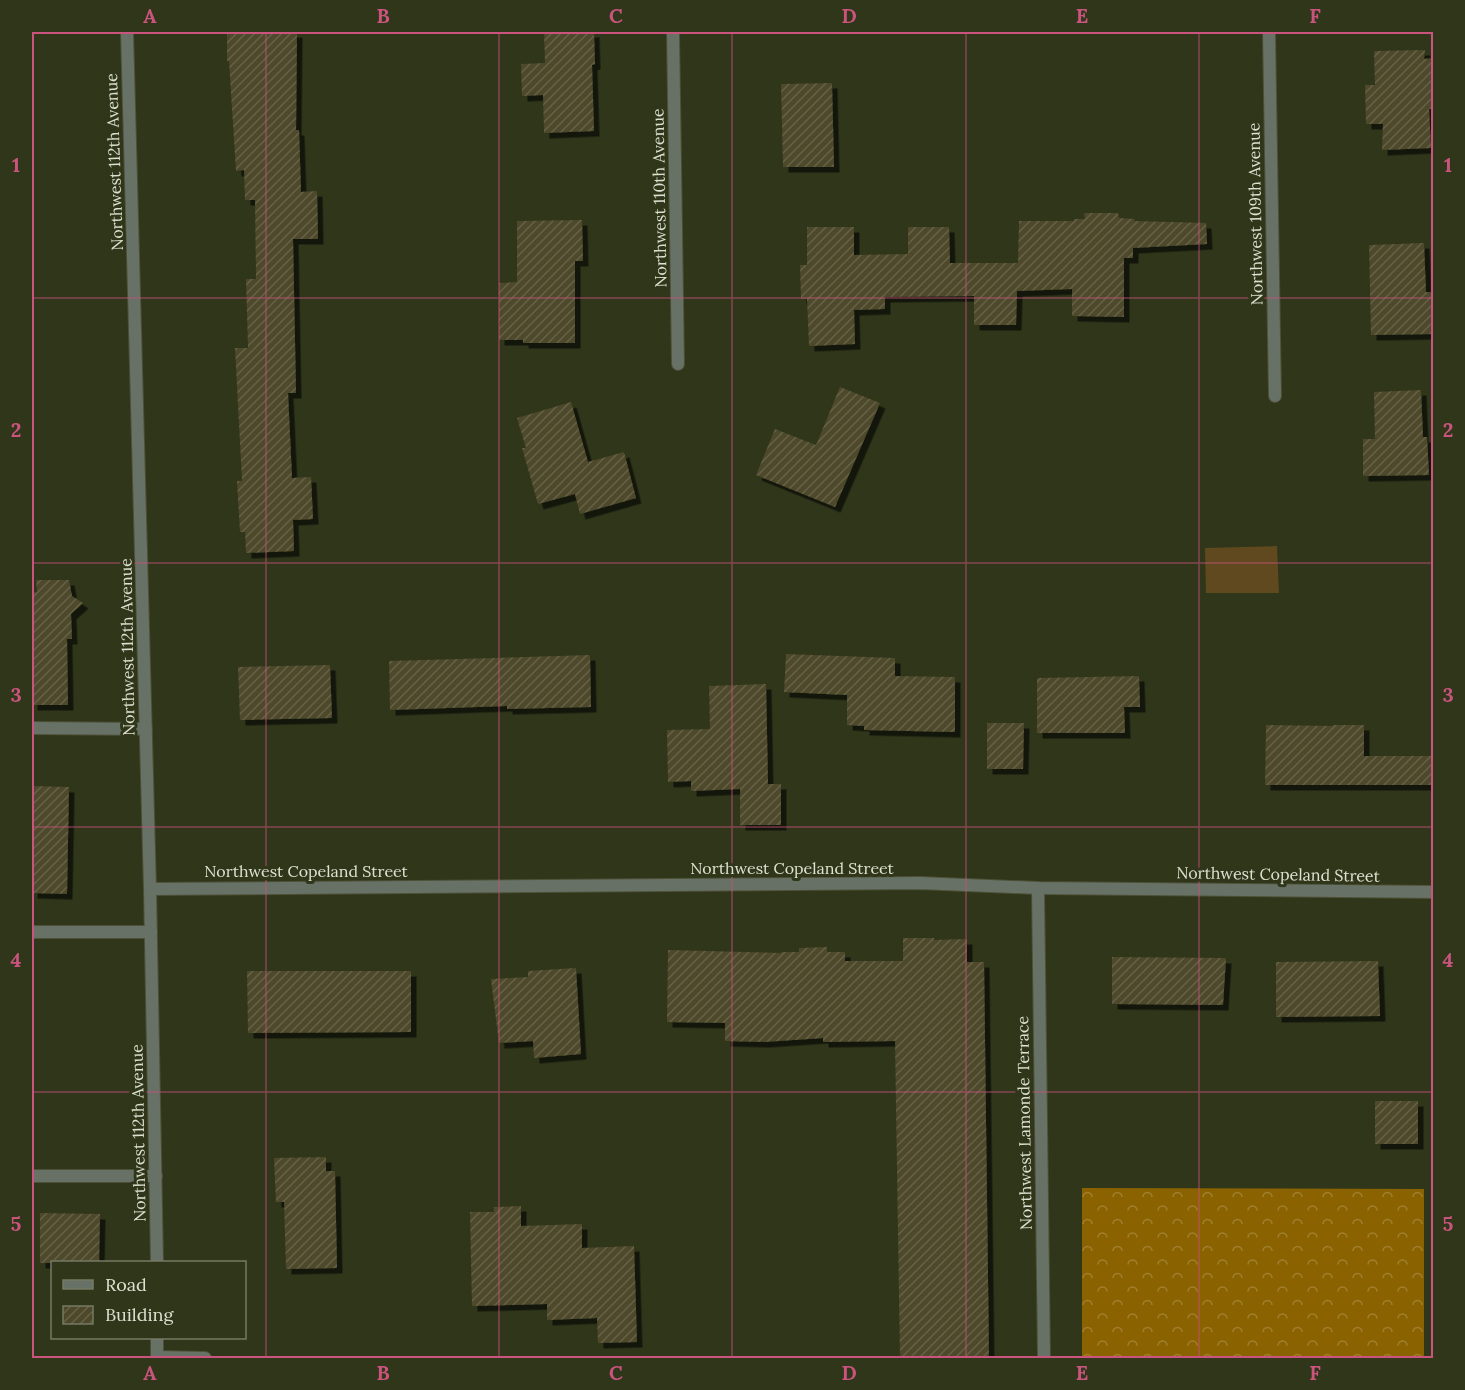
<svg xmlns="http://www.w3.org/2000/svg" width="1465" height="1390" font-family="Lora,serif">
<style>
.forest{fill:url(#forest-crowns)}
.green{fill:#60491e}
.building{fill:url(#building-hatch);filter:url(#shadow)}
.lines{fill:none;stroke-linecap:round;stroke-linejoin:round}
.service-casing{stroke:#4c5137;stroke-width:14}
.minor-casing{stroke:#4c5137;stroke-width:14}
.service{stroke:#687165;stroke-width:12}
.minor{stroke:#687165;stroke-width:12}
.grid{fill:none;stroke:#ca547e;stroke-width:1.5;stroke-opacity:0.55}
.labels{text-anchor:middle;stroke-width:6;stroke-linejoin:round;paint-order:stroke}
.street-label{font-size:16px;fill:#dde1d0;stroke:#30361a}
.neatline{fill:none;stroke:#ca547e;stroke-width:2}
.grid-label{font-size:20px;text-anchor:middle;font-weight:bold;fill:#ca547e}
</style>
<defs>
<pattern id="forest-crowns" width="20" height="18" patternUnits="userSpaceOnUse" patternTransform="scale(1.5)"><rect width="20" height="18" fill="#8b6200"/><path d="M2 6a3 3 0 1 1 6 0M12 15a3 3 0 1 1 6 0" fill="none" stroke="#a08030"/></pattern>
<pattern id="building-hatch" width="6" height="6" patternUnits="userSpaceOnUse" patternTransform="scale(1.5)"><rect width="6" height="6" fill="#4d482a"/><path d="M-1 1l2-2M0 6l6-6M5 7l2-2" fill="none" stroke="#666248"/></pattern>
<filter id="shadow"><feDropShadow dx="5.5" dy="5.5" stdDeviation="0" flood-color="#0009"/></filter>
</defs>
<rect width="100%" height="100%" fill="#30361a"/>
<path class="forest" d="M 1082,1188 L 1424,1189 L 1424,1358 L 1082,1358 Z"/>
<path class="green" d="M 1277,546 L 1279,593 L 1206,593 L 1205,548 Z"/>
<g class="building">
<path d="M 227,32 L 297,32 L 296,130 L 299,130 L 301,192 L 317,191 L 318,239 L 293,239 L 296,393 L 288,393 L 292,478 L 311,477 L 313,519 L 293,520 L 294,551 L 246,553 L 245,532 L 240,532 L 237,481 L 242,481 L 235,348 L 248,348 L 246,279 L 256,279 L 255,200 L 245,200 L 244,170 L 236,171 L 229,61 L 227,61 Z"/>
<path d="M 544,32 L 594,32 L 595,64 L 592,65 L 594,131 L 544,133 L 543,95 L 522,96 L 521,64 L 545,63 Z"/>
<path d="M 1425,50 L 1424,59 L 1434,58 L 1434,109 L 1429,109 L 1431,148 L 1382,150 L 1383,124 L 1366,124 L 1365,85 L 1375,85 L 1374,51 Z"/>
<path d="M 832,83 L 834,167 L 783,167 L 781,84 Z"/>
<path d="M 1084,213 L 1118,213 L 1119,218 L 1135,219 L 1134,221 L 1206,223 L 1207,244 L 1133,248 L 1133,258 L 1124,258 L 1124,317 L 1072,316 L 1072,289 L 1017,291 L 1016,325 L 974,325 L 974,296 L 885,297 L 885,309 L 854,310 L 855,344 L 809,346 L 807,299 L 801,299 L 800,265 L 807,265 L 807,227 L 854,227 L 854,255 L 908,254 L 908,227 L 949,227 L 950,263 L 1018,263 L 1019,221 L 1074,221 L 1074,219 L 1085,219 Z"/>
<path d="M 582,220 L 583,261 L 575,261 L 575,343 L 523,343 L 523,340 L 499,340 L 499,283 L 517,282 L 517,221 Z"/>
<path d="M 1424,243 L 1426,292 L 1434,292 L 1434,334 L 1371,335 L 1369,245 Z"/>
<path d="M 840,387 L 880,403 L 835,507 L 756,475 L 775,429 L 816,445 Z"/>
<path d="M 1421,390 L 1423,437 L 1427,437 L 1429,475 L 1363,476 L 1363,439 L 1375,439 L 1374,392 Z"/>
<path d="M 571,402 L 588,462 L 624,452 L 636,498 L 580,514 L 575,494 L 538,504 L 522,448 L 526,448 L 517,418 Z"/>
<path d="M 36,580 L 69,580 L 72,596 L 83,603 L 71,614 L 72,639 L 67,639 L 68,705 L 32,705 L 32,592 L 37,592 Z"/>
<path d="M 786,654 L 895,658 L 895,676 L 955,677 L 955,732 L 864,730 L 864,726 L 847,725 L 847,695 L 784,692 Z"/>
<path d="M 590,655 L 591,707 L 507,709 L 507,706 L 390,710 L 389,661 Z"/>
<path d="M 330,665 L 332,718 L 240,720 L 238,667 Z"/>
<path d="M 1139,676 L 1140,707 L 1124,707 L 1125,733 L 1037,733 L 1037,678 Z"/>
<path d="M 766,684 L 768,784 L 781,784 L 781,825 L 740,825 L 740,789 L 691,791 L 691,781 L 668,782 L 667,730 L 710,729 L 709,686 Z"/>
<path d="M 987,723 L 1024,723 L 1023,769 L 987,769 Z"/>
<path d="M 1266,725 L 1333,726 L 1333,725 L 1364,725 L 1364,756 L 1434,756 L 1434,785 L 1265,785 Z"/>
<path d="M 32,786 L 69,787 L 67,894 L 32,893 Z"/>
<path d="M 903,938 L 934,938 L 934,940 L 967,939 L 967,962 L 984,962 L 989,1359 L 900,1359 L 895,1041 L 823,1042 L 823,1038 L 764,1042 L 725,1041 L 725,1023 L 667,1022 L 668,950 L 781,953 L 781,952 L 799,952 L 799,948 L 827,947 L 827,952 L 845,952 L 845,961 L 903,961 Z"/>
<path d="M 1112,957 L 1226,958 L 1223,1005 L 1112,1004 Z"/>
<path d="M 1378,961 L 1380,1016 L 1276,1017 L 1276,962 Z"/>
<path d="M 576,968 L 581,1054 L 534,1058 L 533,1041 L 499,1043 L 491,979 L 528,977 L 528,971 Z"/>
<path d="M 247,971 L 411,971 L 411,1032 L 248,1033 Z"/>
<rect x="1375" y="1101" width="43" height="43"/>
<path d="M 326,1157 L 326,1171 L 335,1171 L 337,1268 L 286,1269 L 284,1202 L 276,1202 L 274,1158 Z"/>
<path d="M 521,1206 L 521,1226 L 582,1224 L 582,1248 L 634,1246 L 637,1342 L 598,1343 L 597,1318 L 547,1320 L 547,1304 L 472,1306 L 470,1212 L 494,1212 L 494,1207 Z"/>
<path d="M 40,1213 L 100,1214 L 99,1263 L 40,1263 Z"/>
</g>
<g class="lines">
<defs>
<g id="service">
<path d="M 32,728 L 146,729"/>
<path d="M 32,932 L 151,932"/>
<path d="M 32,1176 L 156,1176"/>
</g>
<g id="minor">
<path d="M 127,32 L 150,889 L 157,1262"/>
<path d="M 673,32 L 678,364"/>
<path d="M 1269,32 L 1275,396"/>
<path d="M 1038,888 L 1044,1358"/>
<path d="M 150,889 L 920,883 L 1038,888 L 1434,892"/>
<path d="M 157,1338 L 157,1358"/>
<path d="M 157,1357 L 205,1358"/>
</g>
</defs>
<use href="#service" class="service-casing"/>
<use href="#minor" class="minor-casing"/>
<use href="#service" class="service"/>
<use href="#minor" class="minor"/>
</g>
<path class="grid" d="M 266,32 L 266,1358M 499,32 L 499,1358M 732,32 L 732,1358M 966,32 L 966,1358M 1199,32 L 1199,1358M 32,298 L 1434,298M 32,563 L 1434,563M 32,827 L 1434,827M 32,1092 L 1434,1092"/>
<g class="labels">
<g class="street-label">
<text transform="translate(114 162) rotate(-92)" y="6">Northwest 112th Avenue</text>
<text transform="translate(659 198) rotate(-91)" y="6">Northwest 110th Avenue</text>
<text transform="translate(1255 214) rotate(-91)" y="6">Northwest 109th Avenue</text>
<text transform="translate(127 647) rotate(-91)" y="6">Northwest 112th Avenue</text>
<text x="792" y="874">Northwest Copeland Street</text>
<text x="306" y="877">Northwest Copeland Street</text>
<text transform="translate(1278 874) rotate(1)" y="6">Northwest Copeland Street</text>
<text transform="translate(1024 1123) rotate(-91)" y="6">Northwest Lamonde Terrace</text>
<text transform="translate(138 1133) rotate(-91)" y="6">Northwest 112th Avenue</text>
</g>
</g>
<rect width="1465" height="1390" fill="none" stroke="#30361a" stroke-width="66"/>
<rect x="51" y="1261" width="195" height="78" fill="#30361a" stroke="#757a63" stroke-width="1.5"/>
<rect x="63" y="1280" width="30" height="9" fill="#687165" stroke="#757a63" stroke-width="1.5"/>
<text x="105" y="1291" font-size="18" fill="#dde1d0">Road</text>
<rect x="63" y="1306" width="30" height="18" fill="url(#building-hatch)" stroke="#757a63" stroke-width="1.5"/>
<text x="105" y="1321" font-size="18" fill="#dde1d0">Building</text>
<rect x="33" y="33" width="1399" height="1324" class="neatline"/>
<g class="grid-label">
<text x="150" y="23">A</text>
<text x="383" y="23">B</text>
<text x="616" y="23">C</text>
<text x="849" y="23">D</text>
<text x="1082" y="23">E</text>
<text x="1315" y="23">F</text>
<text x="16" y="172">1</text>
<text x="1448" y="172">1</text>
<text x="16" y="437">2</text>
<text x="1448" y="437">2</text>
<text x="16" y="702">3</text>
<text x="1448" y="702">3</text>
<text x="16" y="967">4</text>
<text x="1448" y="967">4</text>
<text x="16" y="1231">5</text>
<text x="1448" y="1231">5</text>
<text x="150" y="1380">A</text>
<text x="383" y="1380">B</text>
<text x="616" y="1380">C</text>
<text x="849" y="1380">D</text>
<text x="1082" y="1380">E</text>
<text x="1315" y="1380">F</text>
</g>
</svg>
